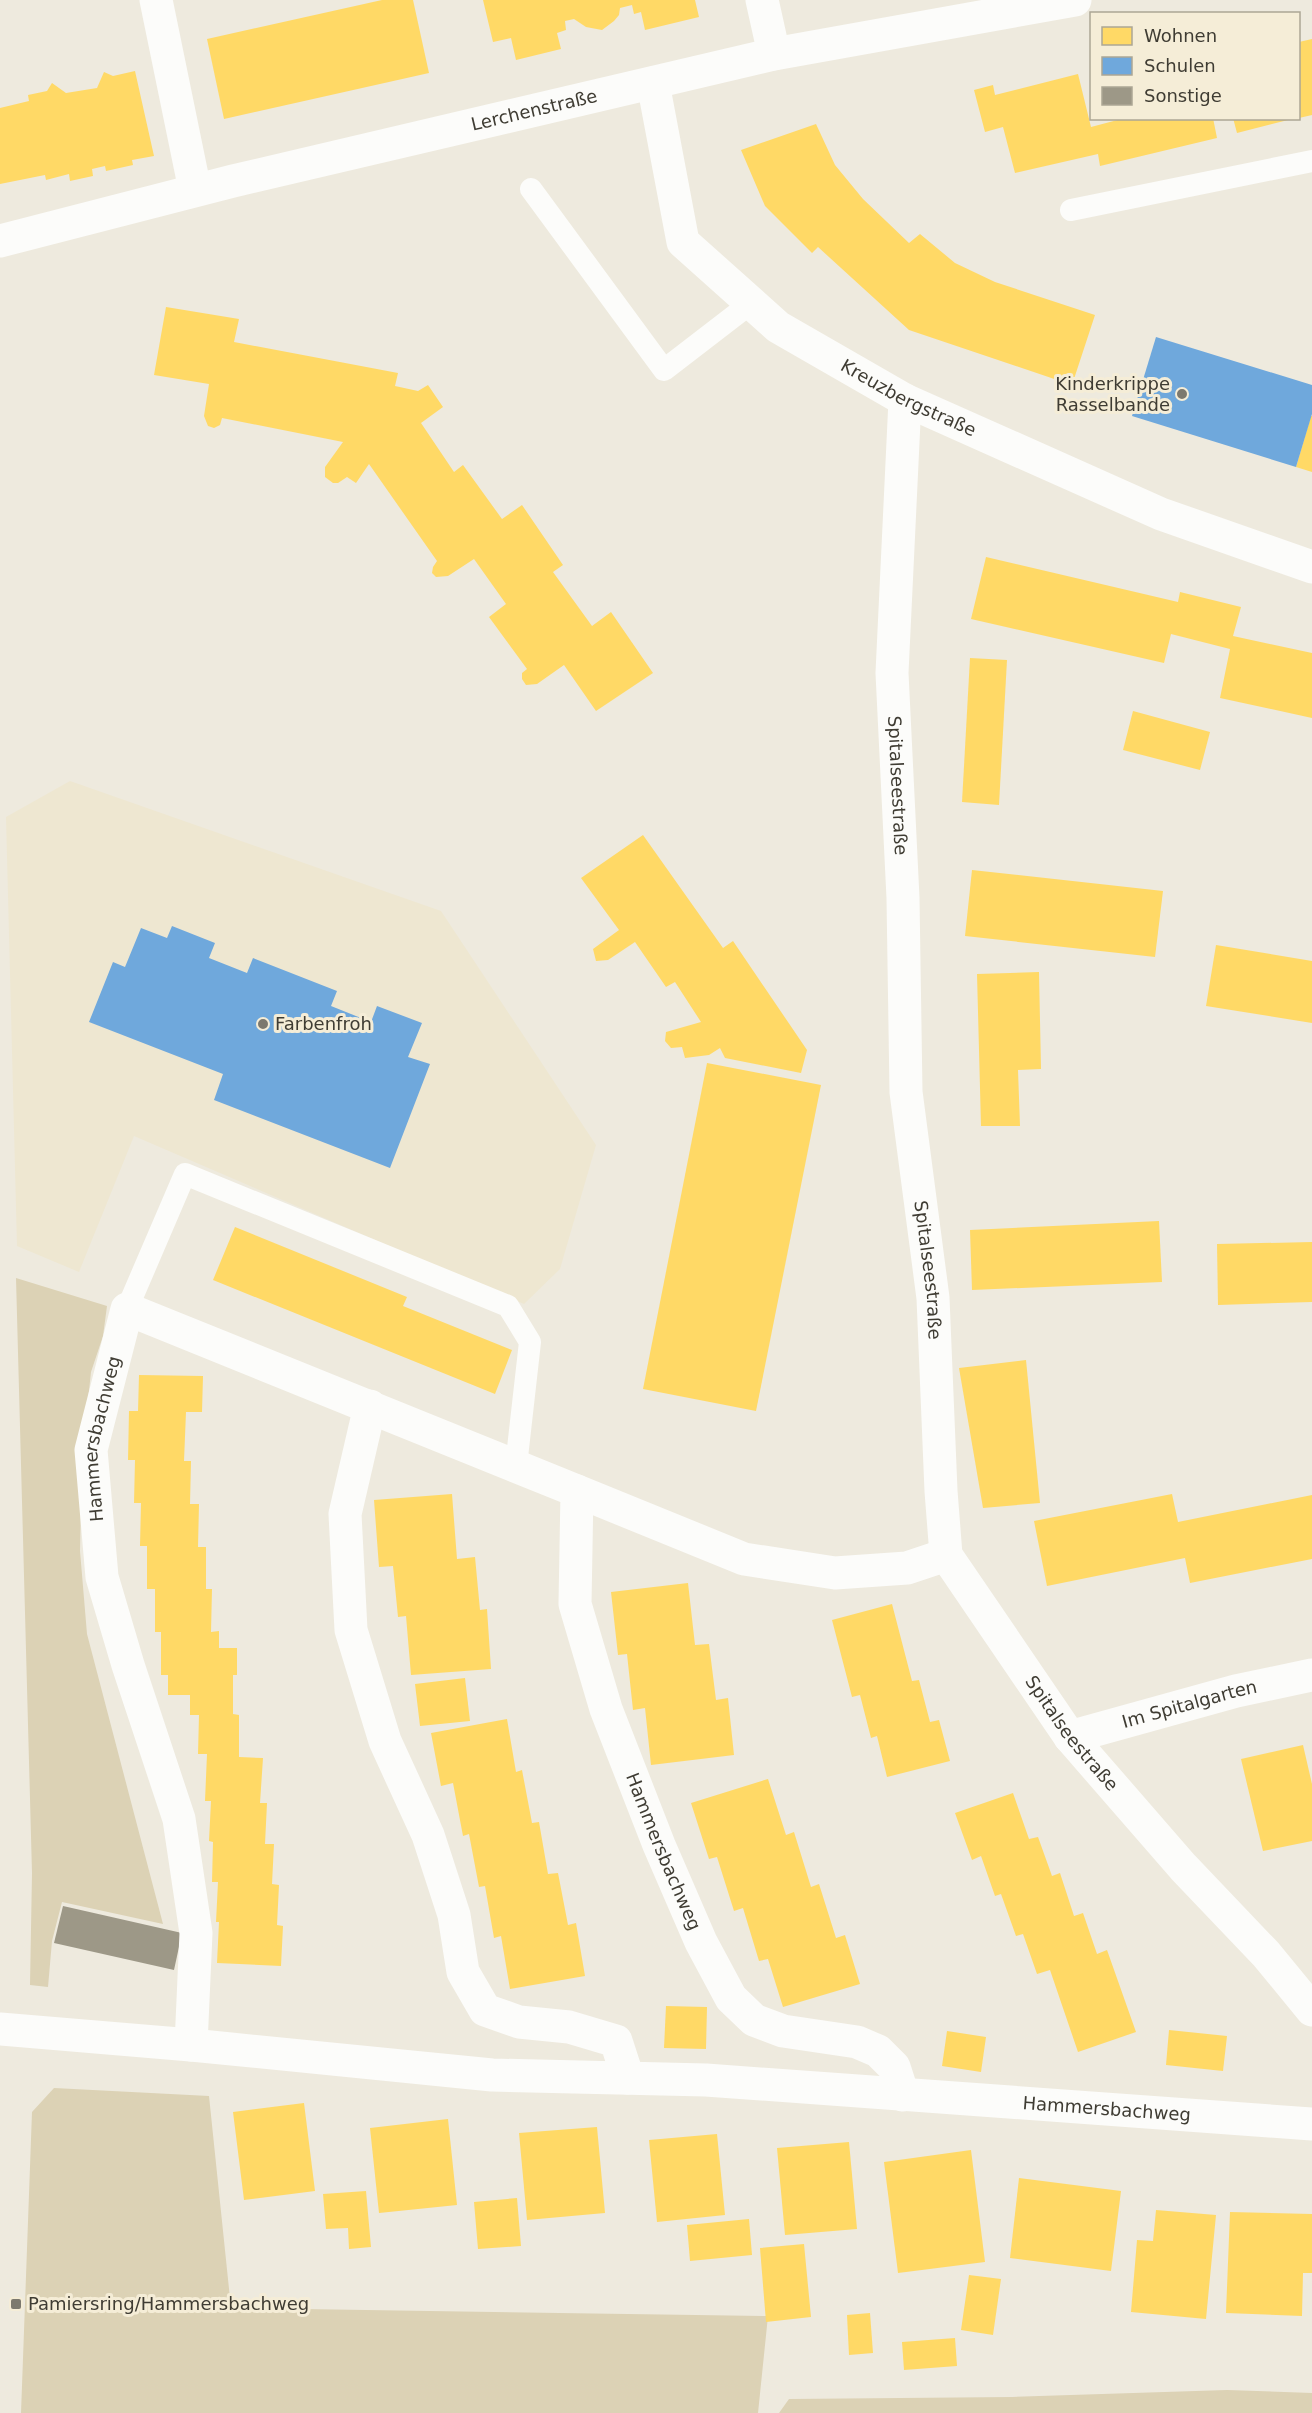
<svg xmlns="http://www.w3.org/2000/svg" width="1312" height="2413" font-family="'DejaVu Sans',sans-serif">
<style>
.built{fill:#eee7d1}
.green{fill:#dcd2b5}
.homes{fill:#ffd966}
.schools{fill:#6fa8dc}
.building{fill:#9d9887}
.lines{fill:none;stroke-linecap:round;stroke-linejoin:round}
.lane{stroke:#fcfcfa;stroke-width:22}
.street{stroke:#fcfcfa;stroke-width:33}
.poi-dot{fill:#7c796f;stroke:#f5edd7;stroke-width:2}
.labels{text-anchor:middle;stroke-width:6;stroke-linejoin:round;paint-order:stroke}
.street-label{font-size:18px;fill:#3f3c33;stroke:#f5edd7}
.poi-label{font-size:18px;fill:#3f3c33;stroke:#f5edd7;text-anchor:start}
</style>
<rect width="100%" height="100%" fill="#eeeade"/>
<path class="built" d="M 70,781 L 441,911 L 596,1145 L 560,1269 L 524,1304 L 134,1136 L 79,1272 L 17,1246 L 6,817 Z"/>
<g class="green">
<path d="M 16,1278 L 107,1306 L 103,1336 L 91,1372 L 82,1457 L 80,1551 L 87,1634 L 163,1924 L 62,1902 L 52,1941 L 48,1987 L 30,1985 L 32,1873 Z"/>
<path d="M 54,2088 L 209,2096 L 231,2308 L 768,2316 L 758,2413 L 21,2413 L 32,2112 Z"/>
<path d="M 1227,2390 L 1312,2393 L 1312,2413 L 779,2413 L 789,2399 L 1012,2397 Z"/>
</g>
<g class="homes">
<path d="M 382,0 L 413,0 L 429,73 L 224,119 L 207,39 Z"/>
<path d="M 483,0 L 695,0 L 699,17 L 645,30 L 641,12 L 634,14 L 632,5 L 620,8 L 619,15 L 614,21 L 602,30 L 586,27 L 574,19 L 565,21 L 566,30 L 557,33 L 561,49 L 516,60 L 511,38 L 493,42 Z"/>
<path d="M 1312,39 L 1312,115 L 1299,118 L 1299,42 Z"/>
<path d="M 135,71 L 154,156 L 132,160 L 133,165 L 106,171 L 105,166 L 92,169 L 93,176 L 70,181 L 69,174 L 46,180 L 45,175 L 0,184 L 0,108 L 29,101 L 28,95 L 47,91 L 52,83 L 66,93 L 97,88 L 104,72 L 113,76 Z"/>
<path d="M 1078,74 L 1091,127 L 1125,118 L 1213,118 L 1217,138 L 1100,166 L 1098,154 L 1015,173 L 1003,127 L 985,132 L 974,90 L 993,85 L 995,95 Z"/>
<path d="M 1233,118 L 1292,118 L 1292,119 L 1237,133 Z"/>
<path d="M 816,124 L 835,165 L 863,199 L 909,243 L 920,234 L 955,263 L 995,282 L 1095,315 L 1072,385 L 909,330 L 818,247 L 812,253 L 765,206 L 741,150 Z"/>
<path d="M 166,307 L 239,319 L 234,342 L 398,373 L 395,386 L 418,391 L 428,385 L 443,407 L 421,423 L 454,472 L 463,465 L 502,519 L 522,505 L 563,565 L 553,572 L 592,626 L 611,612 L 653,673 L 596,711 L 564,665 L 537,684 L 526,685 L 522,679 L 522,673 L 527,669 L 489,617 L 506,604 L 474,559 L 448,576 L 436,577 L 432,573 L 433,567 L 437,561 L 369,464 L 356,483 L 347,477 L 338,483 L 333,483 L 325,477 L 325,467 L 343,442 L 222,418 L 220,425 L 214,428 L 208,426 L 204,416 L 209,384 L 154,375 Z"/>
<path d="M 1311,416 L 1312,416 L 1312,472 L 1296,467 Z"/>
<path d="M 986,557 L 1178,602 L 1180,592 L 1241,607 L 1233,636 L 1312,653 L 1312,718 L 1220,698 L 1230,649 L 1171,634 L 1164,663 L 971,619 Z"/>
<path d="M 970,658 L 1007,660 L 999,805 L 962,802 Z"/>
<path d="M 1133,711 L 1210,732 L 1200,770 L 1123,750 Z"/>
<path d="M 643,835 L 723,948 L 733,941 L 807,1050 L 801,1073 L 725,1058 L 720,1048 L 709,1055 L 685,1058 L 682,1047 L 671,1048 L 665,1041 L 666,1032 L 701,1022 L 675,982 L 666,987 L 635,942 L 608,960 L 596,961 L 593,949 L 619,930 L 581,878 Z"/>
<path d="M 972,870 L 1163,891 L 1155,957 L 965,936 Z"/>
<path d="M 1216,945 L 1312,961 L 1312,1023 L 1206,1006 Z"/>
<path d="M 1039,972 L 1041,1069 L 1018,1070 L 1020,1126 L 981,1126 L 977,974 Z"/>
<path d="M 707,1063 L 821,1085 L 756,1411 L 643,1389 Z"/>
<path d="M 1159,1221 L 1162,1282 L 972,1290 L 970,1230 Z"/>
<path d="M 235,1227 L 407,1297 L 403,1306 L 512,1350 L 495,1394 L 213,1280 Z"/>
<path d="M 1312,1242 L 1312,1302 L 1218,1305 L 1217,1244 Z"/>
<path d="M 1026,1360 L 1040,1503 L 983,1508 L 959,1368 Z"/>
<path d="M 139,1375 L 203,1376 L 202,1412 L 186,1412 L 184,1461 L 191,1461 L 190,1504 L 199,1504 L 198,1547 L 206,1547 L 206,1589 L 212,1589 L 211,1632 L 219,1631 L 219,1648 L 237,1648 L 237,1675 L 233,1675 L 233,1714 L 239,1715 L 239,1757 L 263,1758 L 260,1803 L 267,1803 L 265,1844 L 274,1844 L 272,1884 L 279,1885 L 277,1925 L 283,1926 L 281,1966 L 217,1963 L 219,1922 L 216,1922 L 218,1882 L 212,1882 L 213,1842 L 209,1841 L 211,1801 L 205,1801 L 207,1754 L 198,1754 L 199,1715 L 190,1715 L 190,1695 L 168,1695 L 168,1675 L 161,1675 L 161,1632 L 155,1632 L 155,1589 L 147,1589 L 147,1546 L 140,1546 L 141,1503 L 134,1503 L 135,1460 L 128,1460 L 129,1411 L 138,1411 Z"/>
<path d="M 452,1494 L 457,1559 L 475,1557 L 480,1610 L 487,1609 L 491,1669 L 411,1675 L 406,1616 L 398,1617 L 393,1566 L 379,1567 L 374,1500 Z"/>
<path d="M 1172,1494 L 1178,1522 L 1312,1495 L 1312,1559 L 1190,1583 L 1185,1558 L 1047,1586 L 1034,1521 Z"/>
<path d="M 688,1583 L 695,1645 L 709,1644 L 716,1700 L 728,1698 L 734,1755 L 651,1765 L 645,1708 L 633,1710 L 627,1654 L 618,1655 L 611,1592 Z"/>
<path d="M 892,1604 L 912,1681 L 919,1680 L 930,1722 L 939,1720 L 950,1761 L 887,1777 L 877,1736 L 871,1738 L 860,1695 L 852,1697 L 832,1620 Z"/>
<path d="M 465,1678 L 470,1721 L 420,1726 L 415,1684 Z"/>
<path d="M 507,1719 L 516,1772 L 522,1770 L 532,1823 L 539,1822 L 548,1874 L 558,1873 L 568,1925 L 576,1923 L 585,1976 L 510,1989 L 501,1936 L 494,1938 L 485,1886 L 479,1887 L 469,1834 L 463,1836 L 453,1783 L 441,1786 L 431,1733 Z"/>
<path d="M 1303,1745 L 1312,1784 L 1312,1841 L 1263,1851 L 1241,1759 Z"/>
<path d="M 768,1779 L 786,1835 L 794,1832 L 811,1887 L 819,1884 L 836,1938 L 845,1935 L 860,1984 L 783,2007 L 768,1959 L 759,1961 L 743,1908 L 734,1911 L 717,1857 L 709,1859 L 691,1803 Z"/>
<path d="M 1013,1793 L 1029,1839 L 1038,1837 L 1052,1876 L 1060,1873 L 1074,1916 L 1083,1913 L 1097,1954 L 1107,1950 L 1136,2032 L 1078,2052 L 1050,1970 L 1037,1974 L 1023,1934 L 1016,1936 L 1001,1894 L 995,1896 L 981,1856 L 972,1860 L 955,1813 Z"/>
<path d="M 666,2006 L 707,2007 L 706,2049 L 664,2048 Z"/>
<path d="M 1169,2030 L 1227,2036 L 1223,2071 L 1166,2065 Z"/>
<path d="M 947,2031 L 986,2037 L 981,2072 L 942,2066 Z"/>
<path d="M 304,2103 L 315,2191 L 244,2200 L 233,2112 Z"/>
<path d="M 448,2119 L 457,2205 L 379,2213 L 370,2128 Z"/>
<path d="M 597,2127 L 605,2213 L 527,2220 L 519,2133 Z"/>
<path d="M 717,2134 L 725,2215 L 657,2222 L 649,2140 Z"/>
<path d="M 849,2142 L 857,2229 L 785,2235 L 777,2148 Z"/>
<path d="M 971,2150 L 985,2262 L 898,2273 L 884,2162 Z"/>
<path d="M 1019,2178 L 1121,2191 L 1111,2271 L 1010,2258 Z"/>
<path d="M 366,2191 L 371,2247 L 349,2249 L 348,2228 L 326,2229 L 323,2194 Z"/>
<path d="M 517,2198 L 521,2246 L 478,2249 L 474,2202 Z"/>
<path d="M 1156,2210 L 1216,2215 L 1206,2319 L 1131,2312 L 1137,2240 L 1153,2241 Z"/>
<path d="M 1230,2212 L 1312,2214 L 1312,2273 L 1303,2273 L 1302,2316 L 1226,2313 Z"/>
<path d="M 749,2219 L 752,2255 L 690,2261 L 687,2225 Z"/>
<path d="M 804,2244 L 811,2317 L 766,2322 L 760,2248 Z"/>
<path d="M 969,2275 L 1001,2279 L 993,2335 L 961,2330 Z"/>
<path d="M 870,2313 L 873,2353 L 849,2355 L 847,2315 Z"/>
<path d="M 955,2338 L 957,2366 L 904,2370 L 902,2342 Z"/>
</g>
<g class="schools">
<path d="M 1156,337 L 1312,385 L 1312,414 L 1296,467 L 1132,416 Z"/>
<path d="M 172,926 L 215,943 L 209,958 L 247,973 L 253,958 L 337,991 L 331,1006 L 371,1022 L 377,1006 L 422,1023 L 408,1057 L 430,1064 L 390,1168 L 214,1100 L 223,1074 L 89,1022 L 113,962 L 125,967 L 141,928 L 167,938 Z"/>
</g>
<path class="building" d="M 63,1906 L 182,1933 L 174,1970 L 54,1943 Z"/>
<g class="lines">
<g class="lane">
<path d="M 531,189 L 664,370 L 751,303"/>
<path d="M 1071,210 L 1312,161"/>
<path d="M 127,1309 L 185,1174 L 508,1306 L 530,1342 L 516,1466"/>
</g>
<g class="street">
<path d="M 156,0 L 195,190"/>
<path d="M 762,0 L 774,54"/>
<path id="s1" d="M 653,83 L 683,242 L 778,327 L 905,400 L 1161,514 L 1312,567"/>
<path id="s2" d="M 0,241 L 233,181 L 774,54 L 1075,0"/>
<path id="s3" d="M 905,400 L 892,673 L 903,898 L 906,1092 L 933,1298 L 941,1491 L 946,1555 L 1070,1737 L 1183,1867 L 1266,1954 L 1312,2010"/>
<path d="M 370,1406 L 345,1514 L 351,1630 L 385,1741 L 428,1835 L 454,1915 L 463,1972 L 485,2010 L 519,2022 L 569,2027 L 616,2041 L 628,2078"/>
<path d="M 577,1491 L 744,1559 L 835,1573 L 907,1568 L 946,1555"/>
<path id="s4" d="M 1070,1737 L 1236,1691 L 1312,1675"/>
<path id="s5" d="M 0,2029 L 191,2045 L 492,2075 L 706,2080 L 1312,2124"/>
<path id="s6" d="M 191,2045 L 196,1933 L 179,1819 L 128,1665 L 102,1577 L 91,1450 L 127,1309 L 577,1491 L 575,1604 L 606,1709 L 659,1845 L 701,1942 L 731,1998 L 754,2020 L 783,2031 L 857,2042 L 878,2051 L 894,2067 L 903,2095"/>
</g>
</g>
<g class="poi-dot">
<circle cx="1182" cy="394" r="6"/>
<circle cx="263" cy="1024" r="6"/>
<rect x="10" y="2298" width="12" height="12" rx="3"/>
</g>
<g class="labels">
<g class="street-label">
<text dy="6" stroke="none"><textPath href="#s2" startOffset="550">Lerchenstraße</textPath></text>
<text dy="6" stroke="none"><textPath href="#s1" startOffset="438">Kreuzbergstraße</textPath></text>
<text dy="6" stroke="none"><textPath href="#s3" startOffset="386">Spitalseestraße</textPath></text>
<text dy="6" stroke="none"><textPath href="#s3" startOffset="872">Spitalseestraße</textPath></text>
<text dy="6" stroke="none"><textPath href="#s6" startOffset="621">Hammersbachweg</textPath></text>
<text dy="6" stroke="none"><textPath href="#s4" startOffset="124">Im Spitalgarten</textPath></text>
<text dy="6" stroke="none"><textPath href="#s3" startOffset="1376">Spitalseestraße</textPath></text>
<text dy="6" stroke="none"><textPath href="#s6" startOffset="1616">Hammersbachweg</textPath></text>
<text dy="6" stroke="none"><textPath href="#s5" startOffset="1110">Hammersbachweg</textPath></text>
</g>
<g class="poi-label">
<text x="1170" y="390" text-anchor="end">Kinderkrippe<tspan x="1170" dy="21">Rasselbande</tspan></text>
<text x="275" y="1030">Farbenfroh</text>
<text x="28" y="2310">Pamiersring/Hammersbachweg</text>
</g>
</g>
<rect x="1090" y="12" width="210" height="108" fill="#f5edd7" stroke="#aca695" stroke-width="1.5"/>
<rect x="1102" y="27" width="30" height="18" fill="#ffd966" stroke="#aca695" stroke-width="1.5"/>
<text x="1144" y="42" font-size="18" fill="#3f3c33">Wohnen</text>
<rect x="1102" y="57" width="30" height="18" fill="#6fa8dc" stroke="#aca695" stroke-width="1.5"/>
<text x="1144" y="72" font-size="18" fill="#3f3c33">Schulen</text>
<rect x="1102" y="87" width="30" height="18" fill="#9d9887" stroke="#aca695" stroke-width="1.5"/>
<text x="1144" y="102" font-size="18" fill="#3f3c33">Sonstige</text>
</svg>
